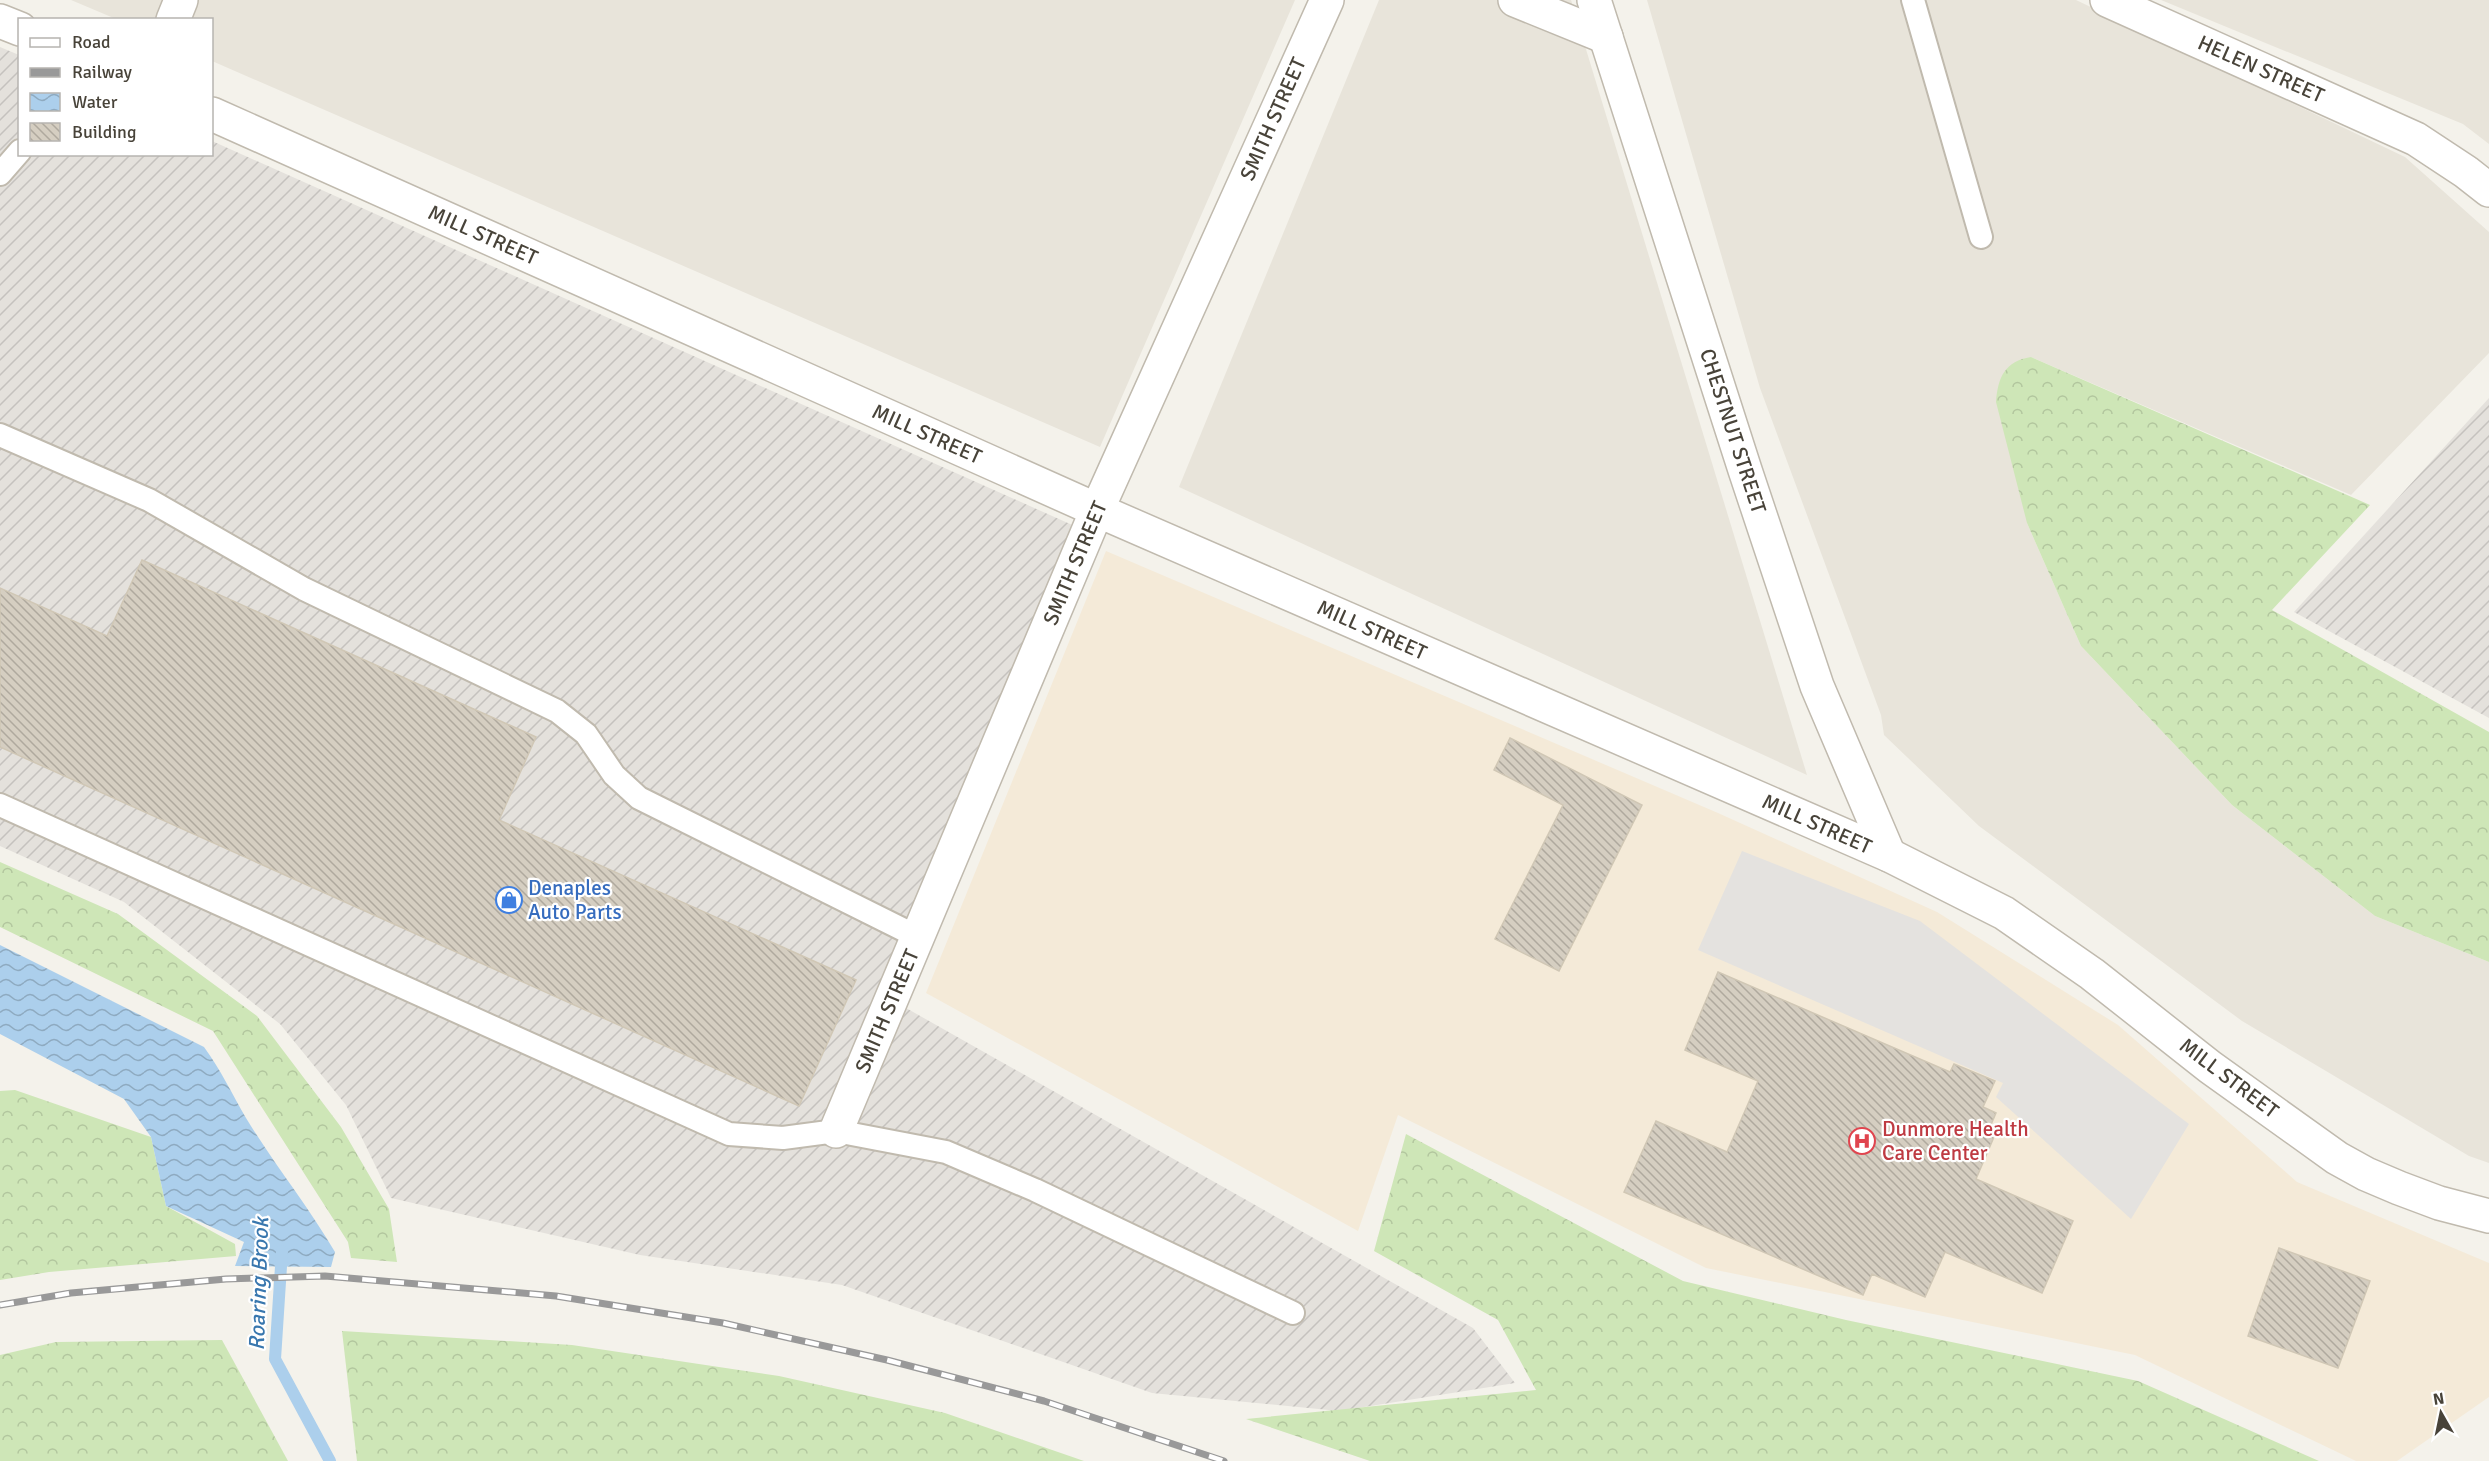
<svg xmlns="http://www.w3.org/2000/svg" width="2489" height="1461" font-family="Signika,sans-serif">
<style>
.residential{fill:#e8e4da}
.commercial{fill:#f4ead8}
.industrial{fill:url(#industrial-furrows)}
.forest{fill:url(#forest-crowns)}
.parking{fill:#e4e2df}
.water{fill:url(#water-waves)}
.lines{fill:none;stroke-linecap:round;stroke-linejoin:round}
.stream{stroke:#accfec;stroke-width:12}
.building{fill:url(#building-back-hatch);stroke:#d0c7b5;stroke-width:1.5}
.service-casing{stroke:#c0baae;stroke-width:26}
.minor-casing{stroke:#c0baae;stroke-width:36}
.service{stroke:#fff;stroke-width:22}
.minor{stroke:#fff;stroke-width:33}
.rail-casing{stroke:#999;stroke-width:7}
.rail{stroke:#fff;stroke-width:4.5;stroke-dasharray:14;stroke-linecap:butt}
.labels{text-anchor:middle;stroke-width:4.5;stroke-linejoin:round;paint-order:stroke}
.street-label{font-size:21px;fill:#484339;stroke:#fff}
.shop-label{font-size:21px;fill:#366cbe;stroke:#fff;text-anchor:start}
.health-label{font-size:21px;fill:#be3a42;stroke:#fff;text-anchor:start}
.water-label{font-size:22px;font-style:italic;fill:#3977ae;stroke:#fff}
</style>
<defs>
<pattern id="industrial-furrows" width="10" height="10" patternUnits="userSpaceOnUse" patternTransform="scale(1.5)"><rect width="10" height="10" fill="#e4e1dc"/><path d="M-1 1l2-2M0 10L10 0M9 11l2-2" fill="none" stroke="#c5c2be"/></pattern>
<pattern id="forest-crowns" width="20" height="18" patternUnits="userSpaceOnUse" patternTransform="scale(1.5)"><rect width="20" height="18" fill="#cee6b7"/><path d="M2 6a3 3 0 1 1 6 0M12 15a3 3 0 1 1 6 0" fill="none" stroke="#b2c69e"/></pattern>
<pattern id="water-waves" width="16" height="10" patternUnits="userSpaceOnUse" patternTransform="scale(1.5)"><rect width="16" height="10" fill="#accfec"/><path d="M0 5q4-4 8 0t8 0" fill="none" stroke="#8eaac0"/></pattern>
<pattern id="building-back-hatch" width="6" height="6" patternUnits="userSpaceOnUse" patternTransform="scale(1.5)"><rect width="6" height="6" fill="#d5cec1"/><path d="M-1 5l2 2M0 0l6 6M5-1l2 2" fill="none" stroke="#afa99e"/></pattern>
</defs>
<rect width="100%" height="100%" fill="#f4f2eb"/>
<g class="residential">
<path d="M 71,0 L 1295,0 L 1100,447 L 212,61 L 212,20 L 116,19 Z"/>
<path d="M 1379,0 L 1571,0 L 1807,775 L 1179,487 Z"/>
<path d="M 1647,0 L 2076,0 L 2405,157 L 2489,232 L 2489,353 L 2351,495 L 2031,357 L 2027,523 L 2081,646 L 2232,805 L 2375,916 L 2489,962 L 2489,1163 L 2469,1156 L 2242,1021 L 1979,826 L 1884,735 L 1881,715 L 1760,388 Z"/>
<path d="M 2161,0 L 2489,0 L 2489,144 L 2463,124 Z"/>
</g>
<path class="commercial" d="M 1106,551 L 1718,813 L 1937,912 L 2118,1025 L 2297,1182 L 2489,1263 L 2489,1397 L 2397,1461 L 2356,1461 L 2135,1355 L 1706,1268 L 1398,1115 L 1358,1231 L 926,993 Z"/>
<g class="industrial">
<path d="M 0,47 L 19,55 L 20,154 L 212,154 L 212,141 L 1088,532 L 883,995 L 1473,1328 L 1515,1383 L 1339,1411 L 1152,1393 L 842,1285 L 640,1255 L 391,1198 L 346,1105 L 280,1024 L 124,902 L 0,846 Z"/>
<path d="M 2489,398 L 2489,718 L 2294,612 Z"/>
</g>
<g class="forest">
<path d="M 2031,357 L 2370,505 L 2272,610 L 2489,732 L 2489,962 L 2375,916 L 2232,805 L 2081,646 L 2027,523 L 1996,402 C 1998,377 2005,361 2031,357 Z"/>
<path d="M 0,862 L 118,914 L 257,1016 L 341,1127 L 389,1209 L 397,1262 L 351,1258 L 348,1242 L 213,1031 L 0,927 Z"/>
<path d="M 15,1090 L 151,1137 L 166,1206 L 235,1244 L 236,1256 L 49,1272 L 0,1280 L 0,1091 Z"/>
<path d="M 1406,1134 L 1683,1281 L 1846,1320 L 2138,1381 L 2319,1461 L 1370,1461 L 1246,1419 L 1536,1390 L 1498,1320 L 1374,1251 Z"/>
<path d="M 342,1331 L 572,1345 L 779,1376 L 945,1413 L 1084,1461 L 357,1461 Z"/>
<path d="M 222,1340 L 288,1461 L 0,1461 L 0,1355 L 56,1342 Z"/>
</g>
<path class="parking" d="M 1742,851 L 1920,921 L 2189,1124 L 2131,1219 L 1996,1097 L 2003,1083 L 1698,950 Z"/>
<path class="water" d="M 0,945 L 204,1047 C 221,1070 232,1094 246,1118 C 274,1164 308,1206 335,1252 L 331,1267 L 235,1266 L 244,1242 L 166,1206 L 151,1137 L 124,1099 L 0,1034 Z"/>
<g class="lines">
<path class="stream" d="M 282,1251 L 275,1359 L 330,1461"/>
</g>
<g class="building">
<path d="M 142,560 L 536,737 L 499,820 L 856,980 L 799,1106 L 0,747 L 0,588 L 107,636 Z"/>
<path d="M 1510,738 L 1642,805 L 1559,971 L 1495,939 L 1563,805 L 1494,770 Z"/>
<path d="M 1718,972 L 1950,1072 L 1954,1064 L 1995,1081 L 1983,1107 L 1996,1113 L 1990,1127 L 1997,1130 L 1976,1179 L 2073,1221 L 2042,1293 L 1945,1252 L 1925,1297 L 1872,1274 L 1863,1295 L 1624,1192 L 1656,1121 L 1727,1152 L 1758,1081 L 1685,1050 Z"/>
<path d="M 2279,1248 L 2370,1281 L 2338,1368 L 2248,1336 Z"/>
</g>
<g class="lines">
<defs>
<g id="service">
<path d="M 1913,0 L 1981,237"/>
<path d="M 0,174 L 20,151"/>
<path d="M 0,435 L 149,500 L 304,589 L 557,711 L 586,734 L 614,775 L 639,798 L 918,937"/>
<path d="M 0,805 L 729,1134 L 783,1138 L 836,1131 L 946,1152 L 1035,1190 L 1293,1313"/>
</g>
<g id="minor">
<path d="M 1515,0 L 1606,37"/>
<path d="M 1594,0 L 1745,470 L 1817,686 L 1889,855"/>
<path d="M 2107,0 L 2416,139 L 2466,172 L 2489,190"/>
<path d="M 173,20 L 181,0"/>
<path d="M 0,21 L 20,29"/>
<path d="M 212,114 L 1097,510 L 1889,855 L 2004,913 L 2092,974 L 2210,1067 L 2337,1158 L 2366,1174 L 2399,1188 L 2439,1203 L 2489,1216"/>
<path d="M 836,1131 L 1097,510 L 1327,0"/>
</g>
</defs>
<use href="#service" class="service-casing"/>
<use href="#minor" class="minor-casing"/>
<use href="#service" class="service"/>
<use href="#minor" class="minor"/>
<defs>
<path id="rail" d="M 0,1305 L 71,1293 L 226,1279 L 325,1276 L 556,1296 L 723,1323 L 887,1360 L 1044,1401 L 1224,1461"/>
</defs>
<use href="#rail" class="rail-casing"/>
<use href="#rail" class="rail"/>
</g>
<defs>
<symbol id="shop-ring" viewBox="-11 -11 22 22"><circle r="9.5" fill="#fff" stroke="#3f7fe0" stroke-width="1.5"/><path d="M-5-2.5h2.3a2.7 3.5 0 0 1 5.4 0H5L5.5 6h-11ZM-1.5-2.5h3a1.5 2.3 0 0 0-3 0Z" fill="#3f7fe0"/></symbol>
<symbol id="hospital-ring" viewBox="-11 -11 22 22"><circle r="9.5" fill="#fff" stroke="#e0444e" stroke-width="1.5"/><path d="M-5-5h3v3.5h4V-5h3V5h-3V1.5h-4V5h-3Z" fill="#e0444e"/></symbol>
</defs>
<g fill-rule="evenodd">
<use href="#shop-ring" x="494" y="885" width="30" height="30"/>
<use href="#hospital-ring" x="1847" y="1126" width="30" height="30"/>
</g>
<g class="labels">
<g class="street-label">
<text transform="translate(2261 69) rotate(24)" y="7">HELEN STREET</text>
<text transform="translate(1273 119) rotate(-66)" y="7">SMITH STREET</text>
<text transform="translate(483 235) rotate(24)" y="7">MILL STREET</text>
<text transform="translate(1733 431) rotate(72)" y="7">CHESTNUT STREET</text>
<text transform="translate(927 434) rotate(24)" y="7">MILL STREET</text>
<text transform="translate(1075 563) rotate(-67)" y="7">SMITH STREET</text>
<text transform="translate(1372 630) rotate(24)" y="7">MILL STREET</text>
<text transform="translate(1817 824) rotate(24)" y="7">MILL STREET</text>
<text transform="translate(887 1011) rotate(-67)" y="7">SMITH STREET</text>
<text transform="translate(2229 1078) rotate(37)" y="7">MILL STREET</text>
</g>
<g class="shop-label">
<text x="528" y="895">Denaples<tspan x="528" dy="24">Auto Parts</tspan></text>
</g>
<g class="health-label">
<text x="1882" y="1136">Dunmore Health<tspan x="1882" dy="24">Care Center</tspan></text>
</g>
<g class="water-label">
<text transform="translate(258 1284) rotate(-88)" y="8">Roaring Brook</text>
</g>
</g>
<rect x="18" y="18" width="195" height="138" fill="#ffffff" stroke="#b6b4b0" stroke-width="1.5"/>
<rect x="30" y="38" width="30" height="9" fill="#ffffff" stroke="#b6b4b0" stroke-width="1.5"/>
<text x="72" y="48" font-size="18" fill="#484339">Road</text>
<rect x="30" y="68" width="30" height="9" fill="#999999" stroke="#b6b4b0" stroke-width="1.5"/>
<text x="72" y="78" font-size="18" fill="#484339">Railway</text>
<rect x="30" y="93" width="30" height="18" fill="url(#water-waves)" stroke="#b6b4b0" stroke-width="1.5"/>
<text x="72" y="108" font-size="18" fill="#484339">Water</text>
<rect x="30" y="123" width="30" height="18" fill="url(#building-back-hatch)" stroke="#b6b4b0" stroke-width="1.5"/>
<text x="72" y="138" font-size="18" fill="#484339">Building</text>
<g transform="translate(2441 1413) rotate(351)" stroke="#ffffff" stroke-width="4.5" paint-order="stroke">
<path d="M0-4.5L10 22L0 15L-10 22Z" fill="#484339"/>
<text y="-9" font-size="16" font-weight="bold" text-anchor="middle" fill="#484339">N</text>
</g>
</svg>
